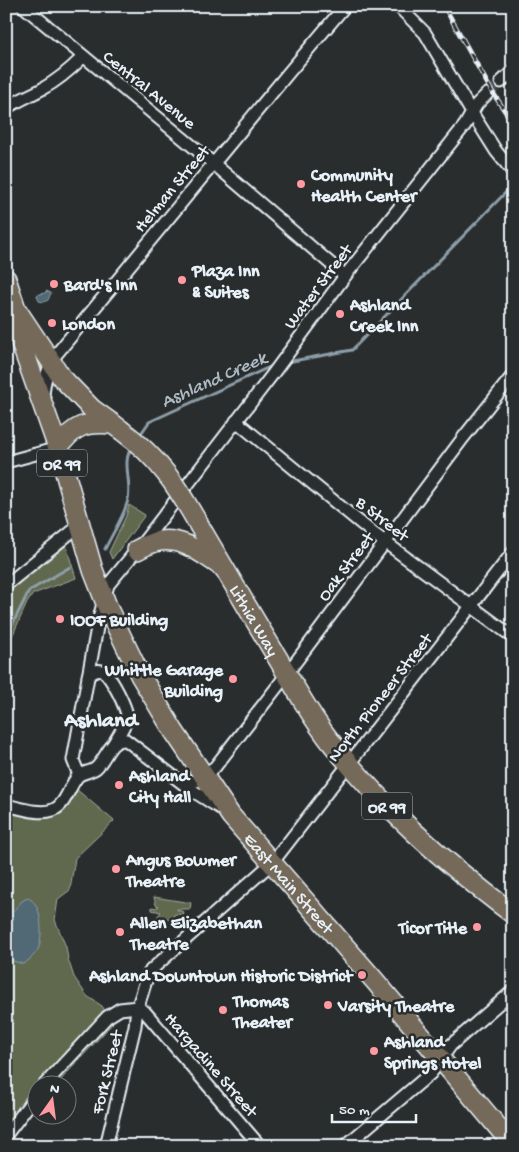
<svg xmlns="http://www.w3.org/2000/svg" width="519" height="1152" font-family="'Gochi Hand',sans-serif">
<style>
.green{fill:#61674d;stroke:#a4aca2}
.water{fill:#516875;stroke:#8d9fa9}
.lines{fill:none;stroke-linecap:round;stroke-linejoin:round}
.stream{stroke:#8d9fa9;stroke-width:3}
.street-tunnel{stroke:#464a4c;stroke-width:11;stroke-dasharray:11 5.5;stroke-linecap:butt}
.street-casing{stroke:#e8f1f8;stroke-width:15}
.primary-casing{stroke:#e8f1f8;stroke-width:22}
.street{stroke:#2a2d2e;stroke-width:11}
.primary{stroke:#746a5a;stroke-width:19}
.rail-casing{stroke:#e8f1f8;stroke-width:5}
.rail{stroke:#2a2d2e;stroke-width:3;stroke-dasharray:9;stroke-linecap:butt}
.primary-bridge-casing{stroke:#e8f1f8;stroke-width:22;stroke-linecap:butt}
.primary-bridge{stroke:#746a5a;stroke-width:19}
.poi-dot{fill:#ff9aa2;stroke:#2a2d2e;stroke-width:2}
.labels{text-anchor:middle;stroke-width:5;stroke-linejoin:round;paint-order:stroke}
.shield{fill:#2a2d2e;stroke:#afb6bb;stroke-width:1}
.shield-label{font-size:16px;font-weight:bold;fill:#e8f1f8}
.street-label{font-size:18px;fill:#e8f1f8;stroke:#2a2d2e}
.poi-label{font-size:18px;font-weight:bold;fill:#e8f1f8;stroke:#2a2d2e;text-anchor:start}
.water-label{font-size:19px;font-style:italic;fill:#acbac4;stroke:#2a2d2e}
.district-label{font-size:22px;font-weight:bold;fill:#e8f1f8;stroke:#2a2d2e}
</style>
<rect width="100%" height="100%" fill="#2a2d2e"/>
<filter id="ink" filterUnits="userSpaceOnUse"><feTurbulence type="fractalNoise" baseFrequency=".02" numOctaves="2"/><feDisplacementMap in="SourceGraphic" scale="10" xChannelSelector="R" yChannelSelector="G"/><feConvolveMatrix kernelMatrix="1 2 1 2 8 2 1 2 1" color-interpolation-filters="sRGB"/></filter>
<g filter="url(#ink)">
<g class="green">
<path d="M 129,505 L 145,515 L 112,559 L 109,552 L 126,516 Z"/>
<path d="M 66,546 L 76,578 L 33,594 L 27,603 L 6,650 L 6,594 Z"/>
<path d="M 76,789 L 114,821 L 75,858 L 70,890 L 58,899 L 55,920 L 66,947 L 68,959 L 74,977 L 87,996 L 102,1006 L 113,1023 L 57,1084 L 38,1084 L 37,1106 L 6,1140 L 6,805 L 41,811 Z"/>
<path d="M 154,897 L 191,903 L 190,909 L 177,909 L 177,910 L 184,912 L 183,915 L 175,914 L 173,916 L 175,917 L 173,922 L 166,918 L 157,917 L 161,912 L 152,910 L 152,907 L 156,908 L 159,906 L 156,905 Z"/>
</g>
<g class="water">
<path d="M 46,291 L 51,293 L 48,300 L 44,302 L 39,301 L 37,296 L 40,294 L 45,293 Z"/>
<path d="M 27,898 C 42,901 43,934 39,947 C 36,954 30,960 23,964 L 6,959 L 6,919 L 22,901 Z"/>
</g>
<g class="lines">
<g class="stream">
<path d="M 287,362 L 352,350 L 510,188"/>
<path d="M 140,435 L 149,422 L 276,364"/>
<path d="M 105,549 C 111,536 126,513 128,499 C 132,481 121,462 132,447"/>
<path d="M 6,637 L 29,591 L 70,567"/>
</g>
<path class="street-tunnel" d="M 487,94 L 501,82"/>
<defs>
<g id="street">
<path d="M 23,6 L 214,164 L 345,276"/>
<path d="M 398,6 L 425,33 L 472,113 L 496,151 L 513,172"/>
<path d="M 501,82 L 513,71"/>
<path d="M 6,108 C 19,100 29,96 42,89 C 57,81 71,69 83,57"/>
<path d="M 43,395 C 44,381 47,370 54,357 L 290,71 L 345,6"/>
<path d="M 236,421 L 374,534 L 513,637"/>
<path d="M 6,462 L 58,448"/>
<path d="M 6,585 L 80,525"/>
<path d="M 88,676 C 92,673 96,669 102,671 C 110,673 128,710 127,718 C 125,726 118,736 114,743"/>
<path d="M 79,775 L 73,760 L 98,622 L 108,585 L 145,540 L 272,375 L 345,276 L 465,125 L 477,104 L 487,94"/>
<path d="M 178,779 L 188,782 L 196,781 L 215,767 L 277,687 L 463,438 L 513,375"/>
<path d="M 6,805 C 20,808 39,815 53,810 C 66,805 69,786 78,776 C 83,772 91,772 96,768 C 106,759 110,738 126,740 L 190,789 L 223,810"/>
<path d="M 137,1007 L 145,1012 L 260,1146"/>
<path d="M 45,1084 L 107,1017 L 120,1009 L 137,1007 C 143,995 144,981 151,970 L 273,862 L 513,552"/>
<path d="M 6,1135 L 38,1093"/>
<path d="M 106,1146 L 135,1026 L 137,1007"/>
<path d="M 345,1146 L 431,1073 L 451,1045 L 513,991"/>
</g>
<g id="primary">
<path id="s1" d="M 6,279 L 16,309 L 21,343 L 58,448 L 93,570 L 109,611 L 140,675 L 173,730 L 231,816 L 375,981 L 513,1145"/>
<path d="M 18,312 L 62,378 L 92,409 L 121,430"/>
<path d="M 58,448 C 74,425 85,422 113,424"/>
<path id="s2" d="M 200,527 C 226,571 251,614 277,657 C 293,684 308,712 327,737 C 380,806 444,862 513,914"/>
<path d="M 137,550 C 142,547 149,544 155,542 C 180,535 201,553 221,566"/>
</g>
</defs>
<use href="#street" class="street-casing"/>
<use href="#primary" class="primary-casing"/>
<use href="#street" class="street"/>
<use href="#primary" class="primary"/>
<defs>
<path id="rail" d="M 444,6 L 491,90 L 513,123"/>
</defs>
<use href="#rail" class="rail-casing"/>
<use href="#rail" class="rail"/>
<defs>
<path id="primary-bridge" d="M 121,430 C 160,459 177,486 200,527"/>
</defs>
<use href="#primary-bridge" class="primary-bridge-casing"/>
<use href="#primary-bridge" class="primary-bridge"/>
</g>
</g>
<g class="poi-dot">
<circle cx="301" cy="184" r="5"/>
<circle cx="182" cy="280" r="5"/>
<circle cx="54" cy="284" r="5"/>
<circle cx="340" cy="314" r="5"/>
<circle cx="52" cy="323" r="5"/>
<circle cx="60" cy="619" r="5"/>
<circle cx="233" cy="679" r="5"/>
<circle cx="119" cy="785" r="5"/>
<circle cx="116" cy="869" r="5"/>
<circle cx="477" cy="927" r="5"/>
<circle cx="120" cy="932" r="5"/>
<circle cx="362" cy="975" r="5"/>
<circle cx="328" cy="1005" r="5"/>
<circle cx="223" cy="1010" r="5"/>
<circle cx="374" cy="1051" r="5"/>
</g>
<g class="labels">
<g class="shield">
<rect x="37" y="449.5" width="50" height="27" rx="4"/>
<rect x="362" y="792.5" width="50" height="27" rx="4"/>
</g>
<g class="shield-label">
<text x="62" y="469">OR 99</text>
<text x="387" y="812">OR 99</text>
</g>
<g class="street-label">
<text transform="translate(150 89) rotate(39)" y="6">Central Avenue</text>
<text transform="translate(171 188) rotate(-50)" y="6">Helman Street</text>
<text transform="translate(317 286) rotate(-53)" y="6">Water Street</text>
<text transform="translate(383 518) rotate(38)" y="6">B Street</text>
<text transform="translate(345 566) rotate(-53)" y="6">Oak Street</text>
<text dy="6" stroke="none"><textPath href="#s2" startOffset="108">Lithia Way</textPath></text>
<text transform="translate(379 697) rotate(-52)" y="6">North Pioneer Street</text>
<text dy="6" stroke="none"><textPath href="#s1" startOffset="676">East Main Street</textPath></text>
<text transform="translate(212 1064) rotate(49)" y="6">Hargadine Street</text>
<text transform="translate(106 1072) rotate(-76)" y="6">Fork Street</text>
</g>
<g class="poi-label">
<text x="311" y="180">Community<tspan x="311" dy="21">Health Center</tspan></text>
<text x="192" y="276">Plaza Inn<tspan x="192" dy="21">&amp; Suites</tspan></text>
<text x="64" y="290">Bard's Inn</text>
<text x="350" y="310">Ashland<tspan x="350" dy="21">Creek Inn</tspan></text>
<text x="62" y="329">London</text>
<text x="70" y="625">IOOF Building</text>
<text x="223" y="675" text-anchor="end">Whittle Garage<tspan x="223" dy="21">Building</tspan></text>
<text x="129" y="781">Ashland<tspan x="129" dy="21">City Hall</tspan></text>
<text x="126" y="865">Angus Bowmer<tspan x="126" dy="21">Theatre</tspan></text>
<text x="130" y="928">Allen Elizabethan<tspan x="130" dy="21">Theatre</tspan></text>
<text x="467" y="933" text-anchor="end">Ticor Title</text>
<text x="352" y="981" text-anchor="end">Ashland Downtown Historic District</text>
<text x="233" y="1006">Thomas<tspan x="233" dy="21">Theater</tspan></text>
<text x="338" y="1011">Varsity Theatre</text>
<text x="384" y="1047">Ashland<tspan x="384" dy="21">Springs Hotel</tspan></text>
</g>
<g class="water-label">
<text transform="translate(213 378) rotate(-24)" y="7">Ashland Creek</text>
</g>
<g class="district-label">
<text x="101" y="726">Ashland</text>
</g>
</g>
<rect width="519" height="1152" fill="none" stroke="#2a2d2e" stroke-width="25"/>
<rect x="12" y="12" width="494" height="1127" fill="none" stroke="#e8f1f8" stroke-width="2" filter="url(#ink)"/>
<g transform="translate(52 1100) rotate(14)"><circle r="24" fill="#2a2d2e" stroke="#767b7f"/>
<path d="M0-4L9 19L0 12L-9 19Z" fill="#ff9aa2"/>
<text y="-8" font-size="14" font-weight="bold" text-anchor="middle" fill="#e8f1f8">N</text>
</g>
<path d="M332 1114v8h84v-8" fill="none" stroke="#e8f1f8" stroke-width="2.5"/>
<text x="339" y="1114" font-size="15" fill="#e8f1f8" stroke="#2a2d2e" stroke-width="4" paint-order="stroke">50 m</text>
</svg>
